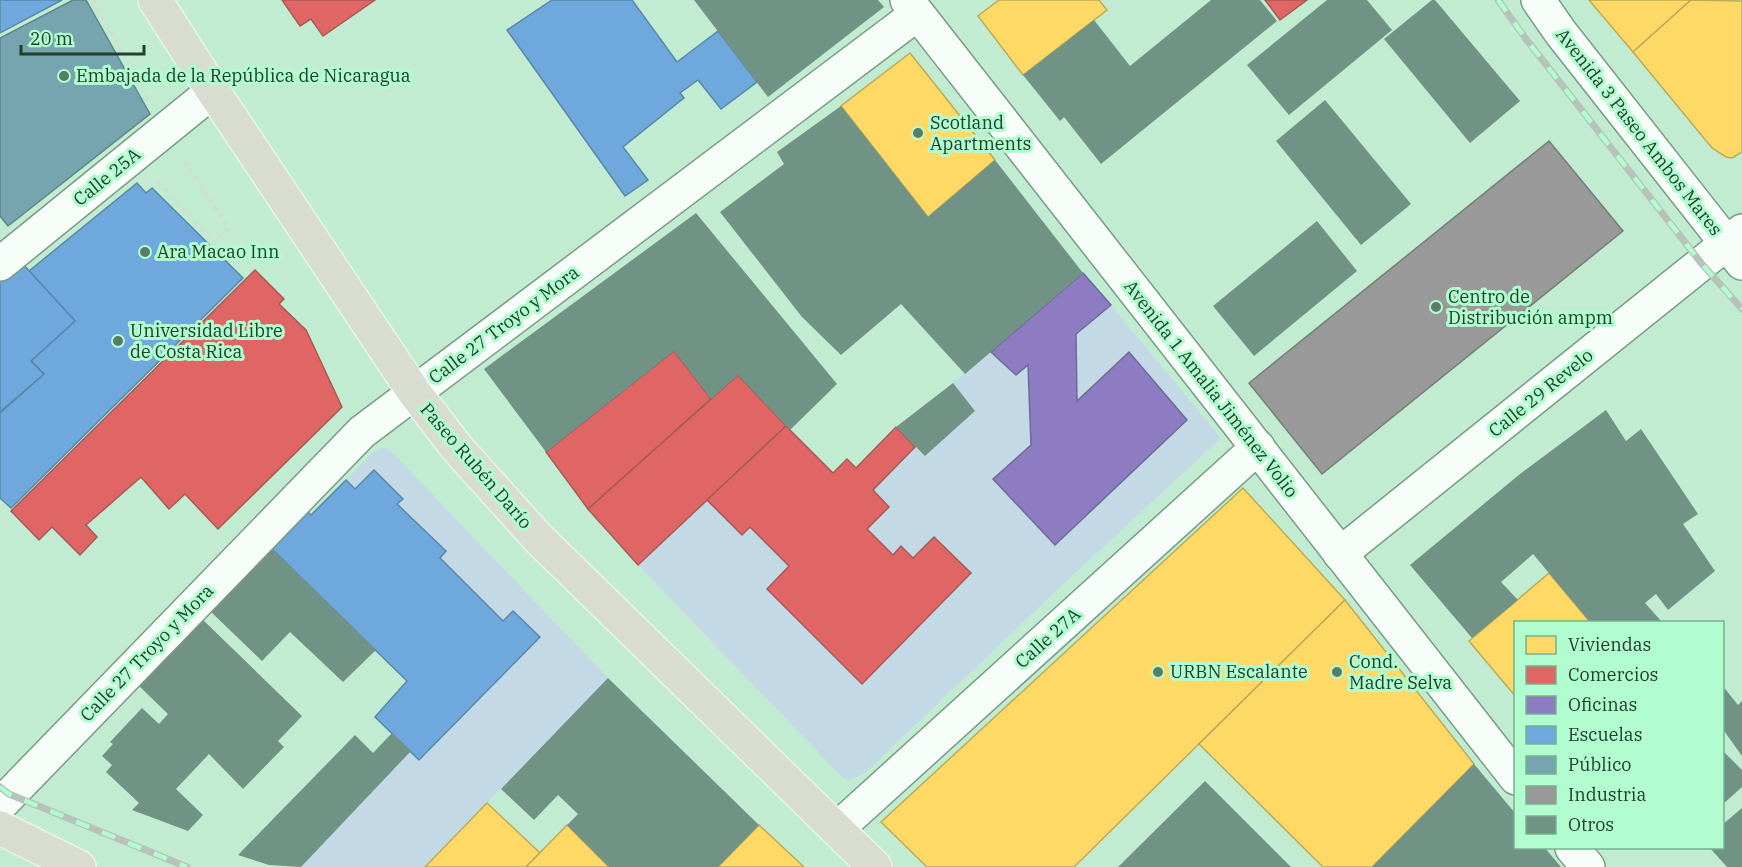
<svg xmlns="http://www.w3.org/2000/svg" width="1742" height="867" font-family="'IBM Plex Serif',serif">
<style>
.green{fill:#c3dae6}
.homes{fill:#ffd966;stroke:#bcab55;stroke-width:1.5}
.shops{fill:#e06666;stroke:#a65a55;stroke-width:1.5}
.offices{fill:#8e7cc3;stroke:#6d6a96;stroke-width:1.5}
.schools{fill:#6fa8dc;stroke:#5788a8;stroke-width:1.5}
.public{fill:#76a5af;stroke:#5c8688;stroke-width:1.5}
.industry{fill:#999;stroke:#757e79;stroke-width:1.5}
.building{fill:#719385}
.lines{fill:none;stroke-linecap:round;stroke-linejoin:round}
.minor-casing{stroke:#799b87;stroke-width:36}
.highway-casing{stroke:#e4f6eb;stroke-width:36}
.path{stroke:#d0ded5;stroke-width:4;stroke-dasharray:4.5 4.5;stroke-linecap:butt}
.minor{stroke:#f6fcf8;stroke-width:33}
.highway{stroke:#d8ddcf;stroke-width:33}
.rail-casing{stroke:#b6c2ba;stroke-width:7}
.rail{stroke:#b1fdcf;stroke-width:4.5;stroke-dasharray:14;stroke-linecap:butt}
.poi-dot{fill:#597c67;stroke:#b1fdcf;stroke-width:2}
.labels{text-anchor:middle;stroke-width:6;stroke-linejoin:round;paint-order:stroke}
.poi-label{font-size:18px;fill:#203f2d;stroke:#b1fdcf;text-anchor:start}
.street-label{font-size:18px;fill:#203f2d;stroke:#b1fdcf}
</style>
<rect width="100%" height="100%" fill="#c2ecd2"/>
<g class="green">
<path d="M 1111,305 L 1221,438 L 1056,591 L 864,774 L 851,780 L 843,778 L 638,565 L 707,500 L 742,535 L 750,527 L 789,566 L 767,589 L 862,683 L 971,574 L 934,537 L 913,558 L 901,547 L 893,555 L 867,529 L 889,507 L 873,490 L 915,447 L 925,456 L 975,411 L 953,383 L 991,352 L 1016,375 L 1028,365 L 1031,445 L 993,480 L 1055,545 L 1187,420 L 1129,352 L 1077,401 L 1076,334 Z"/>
<path d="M 385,448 L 392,452 L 608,678 L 425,867 L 301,867 L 411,751 L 420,760 L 540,637 L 513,611 L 503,621 L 440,558 L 446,551 L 397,504 L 403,498 L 374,470 L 355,489 L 346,480 L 373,452 Z"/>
</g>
<g class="homes">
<path d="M 999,0 L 1099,0 L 1107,10 L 1023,75 L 978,16 Z"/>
<path d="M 1589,0 L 1691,0 L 1633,52 Z"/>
<path d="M 1691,0 L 1742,1 L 1742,152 L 1732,158 L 1726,157 L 1712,148 L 1633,52 Z"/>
<path d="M 910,53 L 995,160 L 928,217 L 841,106 Z"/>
<path d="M 1243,488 L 1345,600 L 1074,867 L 927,867 L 881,822 Z"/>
<path d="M 1549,573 L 1590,622 L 1516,622 L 1516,697 L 1469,641 Z"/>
<path d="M 1345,600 L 1474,764 L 1372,867 L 1323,867 L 1199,744 Z"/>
<path d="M 487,803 L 540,853 L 526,867 L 425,867 Z"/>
<path d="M 567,825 L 609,867 L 526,867 Z"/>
<path d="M 759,825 L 804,867 L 718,867 Z"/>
</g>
<g class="shops">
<path d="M 282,0 L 375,0 L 323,36 L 311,19 L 300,26 Z"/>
<path d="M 1265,0 L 1307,0 L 1280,20 Z"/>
<path d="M 255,270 L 284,299 L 279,304 L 306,330 L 342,407 L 218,529 L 185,494 L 169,509 L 141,477 L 86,525 L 97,537 L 80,555 L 52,527 L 39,540 L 11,511 Z"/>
<path d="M 674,351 L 711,399 L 588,509 L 546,452 Z"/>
<path d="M 738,375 L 786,426 L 638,565 L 588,509 Z"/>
<path d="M 786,426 L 833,473 L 847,459 L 856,468 L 896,427 L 915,447 L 873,490 L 889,507 L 867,529 L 893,555 L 901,546 L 913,558 L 934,537 L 971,573 L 862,684 L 767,589 L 789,566 L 750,527 L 742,535 L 707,500 Z"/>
</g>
<path class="offices" d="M 1083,273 L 1111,305 L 1076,334 L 1077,401 L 1129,352 L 1187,420 L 1055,545 L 993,479 L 1031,445 L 1028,365 L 1016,375 L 991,352 Z"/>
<g class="schools">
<path d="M 0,0 L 62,0 L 0,33 Z"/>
<path d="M 552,0 L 632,0 L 677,62 L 718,31 L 757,82 L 721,109 L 698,80 L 680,93 L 684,98 L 623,147 L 648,180 L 625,196 L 507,30 Z"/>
<path d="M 137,183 L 146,193 L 152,188 L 243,278 L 11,508 L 0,498 L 0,413 L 44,374 L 31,361 L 75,321 L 29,271 Z"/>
<path d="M 22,263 L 75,321 L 31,361 L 44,374 L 0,412 L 0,280 Z"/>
<path d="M 374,470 L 403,499 L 397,504 L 446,551 L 440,558 L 503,621 L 513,611 L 540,637 L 419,760 L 375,717 L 407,681 L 269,546 L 305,509 L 311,515 L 346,480 L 355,489 Z"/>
</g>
<path class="public" d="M 73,0 L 86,0 L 150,114 L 8,226 L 0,216 L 0,38 Z"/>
<path class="industry" d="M 1549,141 L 1623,231 L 1322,474 L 1249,383 Z"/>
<g class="building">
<path d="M 694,0 L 878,0 L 884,7 L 768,97 Z"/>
<path d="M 1211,0 L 1260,0 L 1277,21 L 1101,164 L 1064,117 L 1060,121 L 1023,75 L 1094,20 L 1130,66 Z"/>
<path d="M 1327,0 L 1367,0 L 1392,30 L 1289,115 L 1247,65 Z"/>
<path d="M 1432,0 L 1435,0 L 1520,101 L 1470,143 L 1384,39 Z"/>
<path d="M 1325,100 L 1411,204 L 1361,245 L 1276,141 Z"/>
<path d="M 841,106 L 928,217 L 995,160 L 1083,273 L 965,374 L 901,304 L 841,355 L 802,317 L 720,212 L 784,164 L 777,152 Z"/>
<path d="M 696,213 L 837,384 L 790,430 L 738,375 L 711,399 L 674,351 L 546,452 L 484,369 Z"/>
<path d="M 1317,221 L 1357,271 L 1254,356 L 1213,306 Z"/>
<path d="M 953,383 L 975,411 L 925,456 L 896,427 Z"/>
<path d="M 1606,410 L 1626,441 L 1641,429 L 1698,514 L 1683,524 L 1715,571 L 1668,610 L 1656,594 L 1645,603 L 1662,622 L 1590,622 L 1533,554 L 1501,582 L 1518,600 L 1472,638 L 1410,565 L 1520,474 Z"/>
<path d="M 269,546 L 376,650 L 343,682 L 290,632 L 262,661 L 209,610 Z"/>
<path d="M 201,618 L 302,716 L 278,741 L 284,747 L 243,789 L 209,754 L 176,789 L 203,815 L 188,831 L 132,810 L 139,803 L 106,772 L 112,765 L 102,756 L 113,744 L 110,742 L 142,708 L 159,724 L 168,714 L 137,684 Z"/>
<path d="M 608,678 L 759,825 L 718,867 L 609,867 L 567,825 L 578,814 L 558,795 L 534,820 L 501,789 Z"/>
<path d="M 1722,685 L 1738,705 L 1742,701 L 1742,756 L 1722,728 Z"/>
<path d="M 392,733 L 411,751 L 301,867 L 269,865 L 238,855 L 355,735 L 373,753 Z"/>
<path d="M 1722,750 L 1742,770 L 1742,787 L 1722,805 Z"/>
<path d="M 1474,764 L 1515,813 L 1515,848 L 1545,848 L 1561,867 L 1372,867 Z"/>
<path d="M 1205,781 L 1291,867 L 1118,867 Z"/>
<path d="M 1742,808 L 1742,867 L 1727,867 L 1710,848 L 1722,848 L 1722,825 Z"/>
</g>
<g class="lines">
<defs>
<g id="minor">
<path d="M 907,0 L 1516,778"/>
<path d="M 1538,0 L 1561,33 L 1742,263"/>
<path d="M 0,264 L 213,91"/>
<path d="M 1340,554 L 1742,231"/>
<path d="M 0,805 L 362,432 L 917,14"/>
<path d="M 837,829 L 1258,447"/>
<path d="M 1572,848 L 1588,867"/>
</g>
<g id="highway">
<path d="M 155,0 L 213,91 L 414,392 L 457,448 L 538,538 L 875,867"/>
<path d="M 0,828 L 79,867"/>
</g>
</defs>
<use href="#minor" class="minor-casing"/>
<use href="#highway" class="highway-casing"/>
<g class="path">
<path d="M 93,0 L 148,98"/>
<path d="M 185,161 L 229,229 L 213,242"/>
<path d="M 158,182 L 213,242 L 210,245"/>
</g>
<use href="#minor" class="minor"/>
<use href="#highway" class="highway"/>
<defs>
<g id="rail">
<path d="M 1498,0 L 1526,39 L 1702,264 L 1742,309"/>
<path d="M 0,787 L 9,794 L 187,867"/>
</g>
</defs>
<use href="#rail" class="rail-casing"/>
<use href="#rail" class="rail"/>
</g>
<g class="poi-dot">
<circle cx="64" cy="76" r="6"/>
<circle cx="918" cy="133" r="6"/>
<circle cx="145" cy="252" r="6"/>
<circle cx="1436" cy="307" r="6"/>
<circle cx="118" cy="341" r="6"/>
<circle cx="1158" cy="672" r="6"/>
<circle cx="1337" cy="672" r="6"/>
</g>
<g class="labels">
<g class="poi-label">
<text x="76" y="82">Embajada de la República de Nicaragua</text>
<text x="930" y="129">Scotland<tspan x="930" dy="21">Apartments</tspan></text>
<text x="157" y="258">Ara Macao Inn</text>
<text x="1448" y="303">Centro de<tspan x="1448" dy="21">Distribución ampm</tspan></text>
<text x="130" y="337">Universidad Libre<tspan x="130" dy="21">de Costa Rica</tspan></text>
<text x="1349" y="668">Cond.<tspan x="1349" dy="21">Madre Selva</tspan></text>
<text x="1170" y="678">URBN Escalante</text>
</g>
<g class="street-label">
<text transform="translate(1639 132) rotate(52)" y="6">Avenida 3 Paseo Ambos Mares</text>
<text transform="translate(107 177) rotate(-39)" y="6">Calle 25A</text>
<text transform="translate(504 325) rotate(-37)" y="6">Calle 27 Troyo y Mora</text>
<text transform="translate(1211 389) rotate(52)" y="6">Avenida 1 Amalia Jiménez Volio</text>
<text transform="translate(1541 393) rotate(-39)" y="6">Calle 29 Revelo</text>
<text transform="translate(476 466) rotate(49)" y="6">Paseo Rubén Darío</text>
<text transform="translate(1048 638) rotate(-42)" y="6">Calle 27A</text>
<text transform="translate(147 653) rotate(-46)" y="6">Calle 27 Troyo y Mora</text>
</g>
</g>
<rect x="1514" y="621" width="210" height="228" fill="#b1fdcf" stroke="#77b18e" stroke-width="1.5"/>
<rect x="1526" y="636" width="30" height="18" fill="#ffd966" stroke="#77b18e" stroke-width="1.5"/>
<text x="1568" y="651" font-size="18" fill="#203f2d">Viviendas</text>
<rect x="1526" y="666" width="30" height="18" fill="#e06666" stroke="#77b18e" stroke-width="1.5"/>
<text x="1568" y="681" font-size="18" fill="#203f2d">Comercios</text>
<rect x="1526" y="696" width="30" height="18" fill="#8e7cc3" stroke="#77b18e" stroke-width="1.5"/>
<text x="1568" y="711" font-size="18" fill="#203f2d">Oficinas</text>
<rect x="1526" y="726" width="30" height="18" fill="#6fa8dc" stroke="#77b18e" stroke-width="1.5"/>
<text x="1568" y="741" font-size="18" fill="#203f2d">Escuelas</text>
<rect x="1526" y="756" width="30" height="18" fill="#76a5af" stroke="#77b18e" stroke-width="1.5"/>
<text x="1568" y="771" font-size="18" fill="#203f2d">Público</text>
<rect x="1526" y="786" width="30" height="18" fill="#999999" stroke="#77b18e" stroke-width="1.5"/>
<text x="1568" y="801" font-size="18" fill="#203f2d">Industria</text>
<rect x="1526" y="816" width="30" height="18" fill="#719385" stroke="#77b18e" stroke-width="1.5"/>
<text x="1568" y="831" font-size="18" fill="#203f2d">Otros</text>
<path d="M21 45v9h123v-9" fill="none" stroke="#203f2d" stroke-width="3"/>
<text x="30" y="45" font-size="18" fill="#203f2d" stroke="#b1fdcf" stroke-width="4.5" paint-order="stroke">20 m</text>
</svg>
